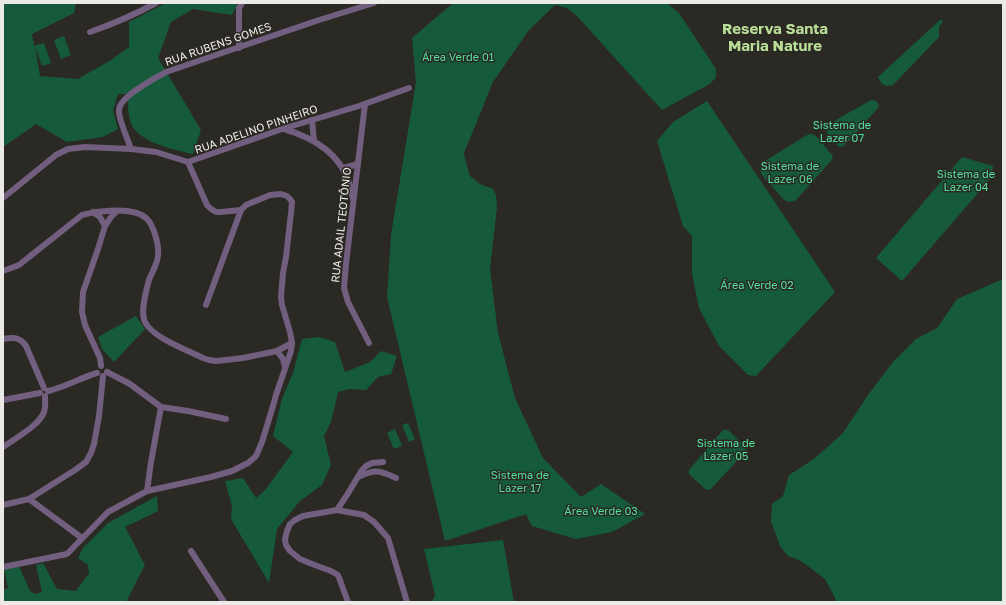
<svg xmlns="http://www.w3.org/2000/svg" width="1006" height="605" font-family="'Golos Text',sans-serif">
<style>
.green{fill:#155b3b}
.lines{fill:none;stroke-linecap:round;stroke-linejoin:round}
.minor{stroke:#725e7f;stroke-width:6}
.labels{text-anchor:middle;stroke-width:3;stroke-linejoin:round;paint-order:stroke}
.street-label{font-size:11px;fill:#eceae7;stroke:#2b2923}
.park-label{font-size:11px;fill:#53e09b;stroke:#2b2923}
.district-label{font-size:15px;font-weight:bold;fill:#b9dd97;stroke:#2b2923}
</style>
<rect width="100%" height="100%" fill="#2b2923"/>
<g class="green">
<path d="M 3,3 L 76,3 L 74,13 L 32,34 L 34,46 L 44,43 L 51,63 L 42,66 L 35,47 L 40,76 L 78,79 L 111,60 L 129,47 L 129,22 L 166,3 L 238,3 L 232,15 L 193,9 L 171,22 L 158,58 L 201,130 L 193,154 C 175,150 137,142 131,123 C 128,116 128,102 127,94 L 118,94 L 113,110 L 118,129 L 103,137 L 67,142 L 36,124 L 3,147 Z"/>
<path d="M 452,3 L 667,3 L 679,13 L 716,69 L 716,78 L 708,85 L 662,110 L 576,15 L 567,8 L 555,5 L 529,30 L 493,82 L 464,153 L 465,159 L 470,176 L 480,184 L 493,189 L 496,195 L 497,207 L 490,269 L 498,333 L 515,398 L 543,458 L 581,497 L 601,484 L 645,514 L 612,532 L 576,539 L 532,526 L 526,514 L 445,541 L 387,297 L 391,235 L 416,82 L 412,38 L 452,4 Z"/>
<path d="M 941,19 L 943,22 L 939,26 L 939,37 L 893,85 L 887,86 L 882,84 L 878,77 Z"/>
<path d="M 64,36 L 71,55 L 61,59 L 54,40 Z"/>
<path d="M 871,100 C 875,100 877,101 879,105 L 878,108 L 846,144 L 842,147 L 838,146 L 827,133 L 827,128 L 829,124 Z"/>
<path d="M 707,101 L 835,292 L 756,376 L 748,375 L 719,346 L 699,308 L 692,273 L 692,236 L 683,226 L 657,141 L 673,122 Z"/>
<path d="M 812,134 L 816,136 L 832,155 L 833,157 L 831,161 L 795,201 L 789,202 L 784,200 L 762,175 C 759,169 760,166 765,161 L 807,135 Z"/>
<path d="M 962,157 L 993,166 L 991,178 L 902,281 L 876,258 Z"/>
<path d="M 1003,279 L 1003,602 L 835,602 L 835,598 L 825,579 L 801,561 L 788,556 L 780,546 L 771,521 L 772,504 L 783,496 L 789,475 L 814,459 L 843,433 L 868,395 L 893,362 L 916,339 L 937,328 L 957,299 Z"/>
<path d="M 136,316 L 145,329 L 114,362 L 102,349 L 98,337 Z"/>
<path d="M 319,337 L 335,342 L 345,372 L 370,362 L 381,351 L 397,356 L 391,374 L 378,377 L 366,390 L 349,389 L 338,392 L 331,422 L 324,436 L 331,465 L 322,485 L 300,501 L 277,529 L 269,583 L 231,519 L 232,506 L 225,481 L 243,478 L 256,498 L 266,489 L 293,452 L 273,436 L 282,399 L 293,373 L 302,339 Z"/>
<path d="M 408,423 L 415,439 L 409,442 L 402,425 Z"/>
<path d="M 395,429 L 402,446 L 394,449 L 387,433 Z"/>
<path d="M 723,430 L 728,430 L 746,447 L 745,452 L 710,490 L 705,489 L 689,474 L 689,470 Z"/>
<path d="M 157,496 L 158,511 L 125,527 L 145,565 L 126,602 L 3,602 L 3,590 L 8,588 L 4,570 L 18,564 L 30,591 L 35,594 L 42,592 L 36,565 L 43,563 L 57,589 L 76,591 L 89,573 L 88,565 L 78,558 L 83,548 L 108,523 Z"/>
<path d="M 503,540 L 514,602 L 432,602 L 435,595 L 424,549 Z"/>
</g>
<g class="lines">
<g class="minor">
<path d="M 90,32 C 113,24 134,15 156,3"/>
<path d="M 239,48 L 239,8 L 242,3"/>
<path d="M 365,104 L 346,264 L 344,288 L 348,302 L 369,343"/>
<path d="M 312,120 L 314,141"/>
<path d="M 284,129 C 311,137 338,152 348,180 C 351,186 351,193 353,199"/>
<path d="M 131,149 C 128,140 118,118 119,110 C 119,97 155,78 166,72 L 319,20 L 374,3"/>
<path d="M 343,168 L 358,164"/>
<path d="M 3,198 L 56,155 L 68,149 L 85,147 L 131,149 L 156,152 L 188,162 L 282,129 L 359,106 L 409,88"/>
<path d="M 93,212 L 100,217 L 105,226 L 98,249 L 83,292 L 82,312 L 85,325 L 100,358 L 101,366"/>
<path d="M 105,226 L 111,217 L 117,211"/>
<path d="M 3,271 L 19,265 L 82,215 C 98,211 133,206 146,218 C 151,222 153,228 155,234 C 157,241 159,247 158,255 C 158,263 152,272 149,280 C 146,291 140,312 145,322 C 153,338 187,350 203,358 L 209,360 L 216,361 L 226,360 L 243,358 L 277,351 L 292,343"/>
<path d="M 206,305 L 241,210"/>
<path d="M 3,339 C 13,337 20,337 26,346 L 44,388"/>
<path d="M 277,351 L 283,359 L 285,367"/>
<path d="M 107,372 L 130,384 L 161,407 L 188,411 L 226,419"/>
<path d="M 48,391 C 65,387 80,378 97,373"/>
<path d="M 3,400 L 40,393"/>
<path d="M 3,447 C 14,439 40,425 44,412 C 46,407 45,401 45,396"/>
<path d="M 358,477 C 375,469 379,470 396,478"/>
<path d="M 147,491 L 151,462 L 161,407"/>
<path d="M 29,499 L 82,538"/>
<path d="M 3,505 L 29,499 L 75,470 L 86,462 L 91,453 L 94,444 L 99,416 L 103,376"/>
<path d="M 337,510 L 347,495 L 362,470 L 366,466 L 372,463 L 383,462"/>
<path d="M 191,551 L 224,602"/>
<path d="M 3,567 L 67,554 L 108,512 L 147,491 L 211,477 L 232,471 L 248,463 L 256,456 L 262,442 L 273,406 L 276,395 L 291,351 L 292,343 L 290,332 L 282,305 L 281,297 L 283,273 L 286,257 L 291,213 L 292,202 L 290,199 L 287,196 L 281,194 L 270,195 L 246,205 L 241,210 L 221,212 L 216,212 L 211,209 L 207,205 L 188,162"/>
<path d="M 348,602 L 338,575 L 331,571 L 312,564 L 300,559 L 290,551 L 286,545 L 285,539 L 287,531 L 290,524 L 295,520 L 303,516 L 337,510 L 364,515 L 374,522 L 388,538 L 407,602"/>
</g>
</g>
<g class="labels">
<g class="street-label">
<text transform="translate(218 44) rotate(-19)" y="4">RUA RUBENS GOMES</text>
<text transform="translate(256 129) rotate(-19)" y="4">RUA ADELINO PINHEIRO</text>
<text transform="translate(341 225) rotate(-84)" y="4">RUA ADAIL TEOTÔNIO</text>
</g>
<g class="park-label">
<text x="458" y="61">Área Verde 01</text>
<text x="842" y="129">Sistema de<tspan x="842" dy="13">Lazer 07</tspan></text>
<text x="790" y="170">Sistema de<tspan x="790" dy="13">Lazer 06</tspan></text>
<text x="966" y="178">Sistema de<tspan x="966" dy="13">Lazer 04</tspan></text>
<text x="757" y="289">Área Verde 02</text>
<text x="726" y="447">Sistema de<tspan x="726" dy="13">Lazer 05</tspan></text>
<text x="520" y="479">Sistema de<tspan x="520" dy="13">Lazer 17</tspan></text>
<text x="601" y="515">Área Verde 03</text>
</g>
<g class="district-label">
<text x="775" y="34">Reserva Santa<tspan x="775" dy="17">Maria Nature</tspan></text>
</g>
</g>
<rect width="1006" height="605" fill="none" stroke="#eceae7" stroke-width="8"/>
</svg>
